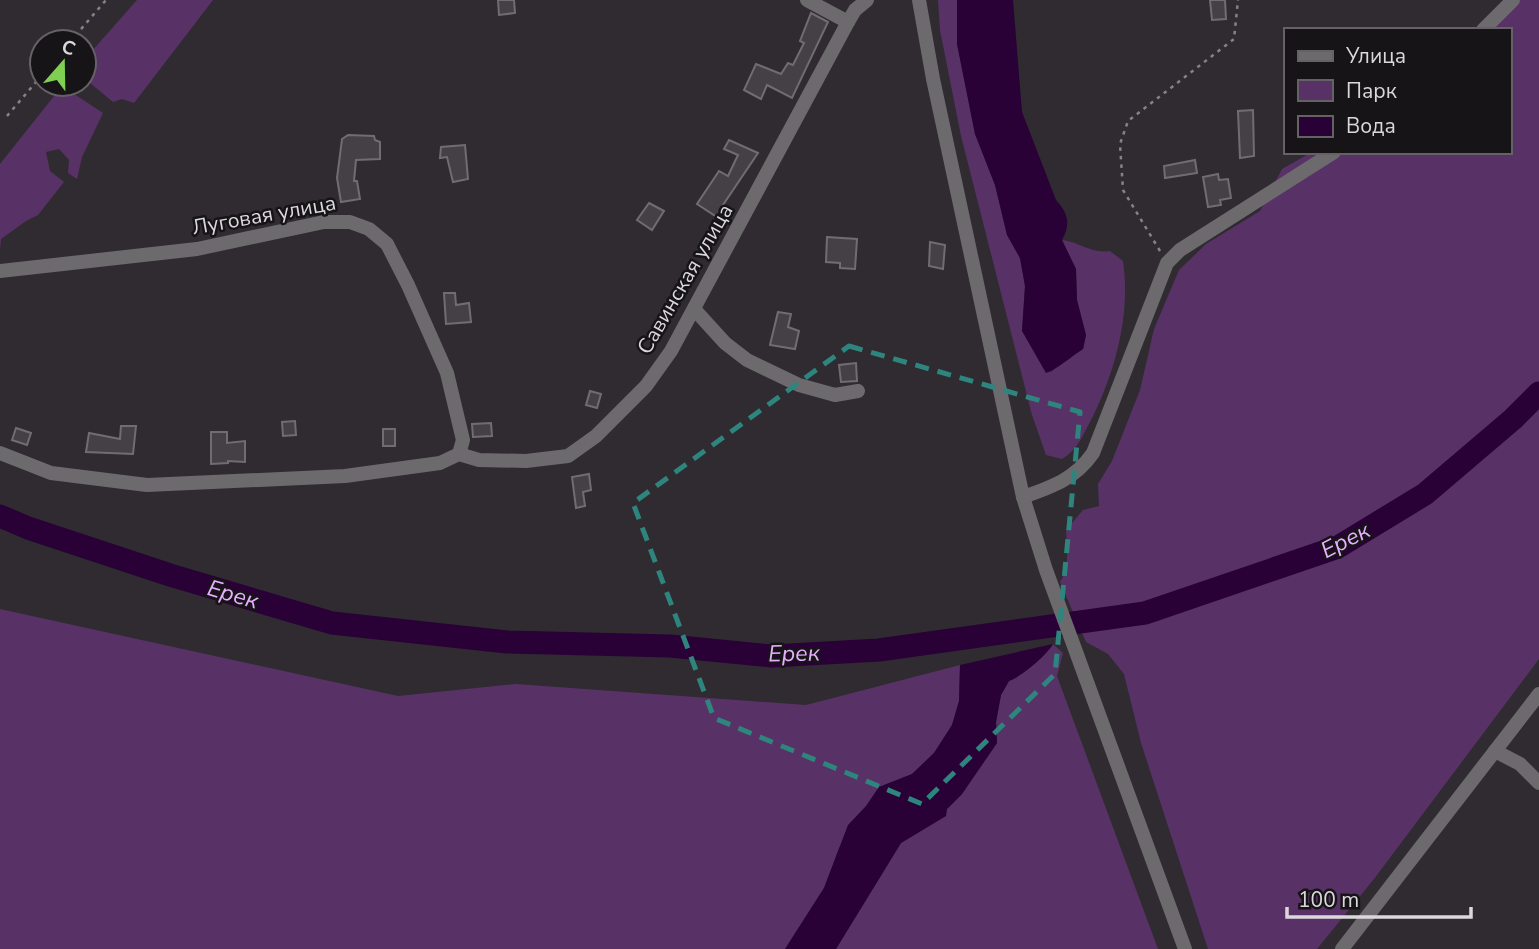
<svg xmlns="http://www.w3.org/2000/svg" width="1539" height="949" font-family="'Nunito Sans',sans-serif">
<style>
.green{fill:#583266}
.water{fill:#290136}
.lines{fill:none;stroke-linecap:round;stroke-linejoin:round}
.river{stroke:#290136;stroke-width:23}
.building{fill:#444046;stroke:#716c73;stroke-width:2}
.path{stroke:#868388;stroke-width:2.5;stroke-dasharray:3.5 5;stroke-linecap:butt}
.minor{stroke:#6d6a6e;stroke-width:14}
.marked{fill:none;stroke:#2e857e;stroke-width:5;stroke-dasharray:14 9;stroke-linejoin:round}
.labels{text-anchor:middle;stroke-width:5;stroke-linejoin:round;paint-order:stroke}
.street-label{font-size:21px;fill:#dbd8dc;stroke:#161417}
.water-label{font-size:23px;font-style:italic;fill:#e8aeff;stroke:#161417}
</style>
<rect width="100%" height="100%" fill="#2f2b31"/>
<g class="green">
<path d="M 137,0 L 213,0 L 134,103 L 122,99 L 113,102 L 84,78 L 84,60 Z"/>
<path d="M 938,0 L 957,0 L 957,44 L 975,134 L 995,185 L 1007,235 L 1020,258 L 1025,286 L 1022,331 L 1051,372 L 1065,359 L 1083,349 L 1086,335 L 1077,300 L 1076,269 L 1062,240 C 1080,242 1091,254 1110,251 L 1123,261 C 1131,315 1115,373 1090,422 C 1082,437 1077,450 1062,459 L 1046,455 L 1032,415 L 961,136 L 940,30 Z"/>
<path d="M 1505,0 L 1539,0 L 1539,659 L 1374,879 L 1317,949 L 1208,949 L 1141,743 L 1124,674 L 1108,654 L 1086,642 L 1060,582 C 1070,566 1067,548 1066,530 L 1083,510 L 1099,506 L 1098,484 L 1112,461 L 1140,390 L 1154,329 L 1179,270 L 1206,244 L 1260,211 L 1282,169 L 1312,152 L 1509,152 L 1509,30 L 1474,30 Z"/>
<path d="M 62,86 L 103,113 L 82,157 L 77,179 L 68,173 L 69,160 L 59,149 L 46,152 L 50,171 L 64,182 L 38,215 L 26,221 L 1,239 L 0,251 L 0,164 Z"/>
<path d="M 0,609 L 398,696 L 516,684 L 806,705 L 960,665 L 959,701 L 952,725 L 934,753 L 912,774 L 879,787 L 839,848 L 824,888 L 785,949 L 0,949 Z"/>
<path d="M 1053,644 L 1063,653 L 1057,676 L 1158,949 L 836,949 L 901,843 L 945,816 L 947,809 L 962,794 L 997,743 L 996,722 L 1001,695 L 1009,681 C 1021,677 1047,654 1053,644 Z"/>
</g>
<g class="water">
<path d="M 957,0 L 1013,0 L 1022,112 L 1056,200 C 1068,213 1071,224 1062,240 L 1076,269 L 1077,300 L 1086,335 L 1083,349 C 1072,356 1056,370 1046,373 L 1022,331 L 1025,286 L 1020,258 L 1007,235 L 995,185 L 975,134 L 957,44 Z"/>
<path d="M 1053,644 C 1047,655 1021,677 1009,681 L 1001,695 L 996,722 L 997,743 L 962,794 L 947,809 L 946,816 L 901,843 L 836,949 L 785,949 L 824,888 L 848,825 L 866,806 L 879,787 L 912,774 L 934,753 L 952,725 L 959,701 L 960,665 Z"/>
</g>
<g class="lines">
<path class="river" d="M 0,516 L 28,528 L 170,575 L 332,623 L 507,642 L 670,646 L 772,656 L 879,650 L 1145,613 L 1338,547 L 1425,494 L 1513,419 L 1539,393"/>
</g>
<g class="building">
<path d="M 498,0 L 514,0 L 515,13 L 499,15 Z"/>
<path d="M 1210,0 L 1225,0 L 1226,19 L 1212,20 Z"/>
<path d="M 811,13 L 828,22 L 792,98 L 767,85 L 761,99 L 744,90 L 756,64 L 781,74 L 788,63 L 793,65 L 804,43 L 800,41 Z"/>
<path d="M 1253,110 L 1254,156 L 1240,158 L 1238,111 Z"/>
<path d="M 348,135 L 374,136 L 375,140 L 380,142 L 380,159 L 356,160 L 354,181 L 357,181 L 360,199 L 341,202 L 337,178 L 342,139 Z"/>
<path d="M 729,140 L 758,153 L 723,205 L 727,208 L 720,219 L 697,204 L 719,171 L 728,176 L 738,155 L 724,149 Z"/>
<path d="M 465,145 L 468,179 L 453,182 L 447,157 L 440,158 L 441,147 Z"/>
<path d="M 1195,160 L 1197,173 L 1165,178 L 1164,166 Z"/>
<path d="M 1218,174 L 1219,180 L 1228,179 L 1231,198 L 1220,200 L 1221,205 L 1208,207 L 1203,177 Z"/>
<path d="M 649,203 L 664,211 L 652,230 L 637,220 Z"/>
<path d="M 827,237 L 857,239 L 855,269 L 840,268 L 840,263 L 826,262 Z"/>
<path d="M 930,242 L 945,245 L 943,269 L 929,266 Z"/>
<path d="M 444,293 L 455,293 L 456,305 L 469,303 L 471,322 L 446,324 Z"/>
<path d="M 778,312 L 791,314 L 788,327 L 799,331 L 795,349 L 770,345 Z"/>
<path d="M 856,363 L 857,381 L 841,382 L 839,365 Z"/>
<path d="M 590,391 L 601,394 L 597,408 L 586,405 Z"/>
<path d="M 295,421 L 296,435 L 283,436 L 282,422 Z"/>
<path d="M 491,423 L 492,436 L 473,437 L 472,424 Z"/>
<path d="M 121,426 L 136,426 L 133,454 L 86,452 L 89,433 L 120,439 Z"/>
<path d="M 16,428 L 31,433 L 27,445 L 12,440 Z"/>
<rect x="383" y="429" width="12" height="17"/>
<path d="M 211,432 L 227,432 L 227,443 L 245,441 L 245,462 L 228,461 L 228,463 L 211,464 Z"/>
<path d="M 589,474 L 591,490 L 583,492 L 585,506 L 576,508 L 572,477 Z"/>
</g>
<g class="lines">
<g class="path">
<path d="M 70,42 L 106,0"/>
<path d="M 7,116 L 42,75"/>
<path d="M 1160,251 L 1123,190 L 1120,144 L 1128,121 L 1234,39 L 1238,0"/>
</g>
<g class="minor">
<path d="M 807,0 L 848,22"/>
<path d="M 919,0 L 933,79 L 1023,497 L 1046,570 L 1185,949"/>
<path d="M 1483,30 L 1513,0"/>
<path d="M 0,271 L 197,249 L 324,222 L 350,222 L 369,229 L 387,244 L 408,285 L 447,373 L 463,440 L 459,454"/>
<path d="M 695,310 L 725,343 L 747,360 L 799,385 L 835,395 L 858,391"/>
<path d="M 0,453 L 51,473 L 147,485 L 345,476 L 440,463 L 459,454 L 479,460 L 526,461 L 568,456 L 596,436 L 646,386 L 671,351 L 848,22 L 855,10 L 867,0"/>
<path d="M 1023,497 C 1052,487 1075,479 1093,453 L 1167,263 L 1180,250 L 1334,152"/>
<path d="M 1495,751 L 1520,764 L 1539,783"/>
<path d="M 1342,949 L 1539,694"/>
</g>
</g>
<path class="marked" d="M 849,346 L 1080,412 L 1055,674 L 922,804 L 714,718 L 633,503 Z"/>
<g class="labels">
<g class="street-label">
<text transform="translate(264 215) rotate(-10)" y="7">Луговая улица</text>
<text transform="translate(685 279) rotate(-60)" y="7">Савинская улица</text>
</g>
<g class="water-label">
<text transform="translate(1345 540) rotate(-27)" y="8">Ерек</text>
<text transform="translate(233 594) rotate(16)" y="8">Ерек</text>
<text transform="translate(794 653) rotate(-1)" y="8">Ерек</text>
</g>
</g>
<rect x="1284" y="28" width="228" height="126" fill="#161417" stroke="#656266" stroke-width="2"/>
<rect x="1298" y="51" width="35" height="10" fill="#6d6a6e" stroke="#656266" stroke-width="2"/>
<text x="1346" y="63" font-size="21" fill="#dbd8dc">Улица</text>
<rect x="1298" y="80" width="35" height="21" fill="#583266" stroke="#656266" stroke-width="2"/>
<text x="1346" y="98" font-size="21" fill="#dbd8dc">Парк</text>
<rect x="1298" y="116" width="35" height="21" fill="#290136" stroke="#656266" stroke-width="2"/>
<text x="1346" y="133" font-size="21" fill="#dbd8dc">Вода</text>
<g transform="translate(63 63) rotate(20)"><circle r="33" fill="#161417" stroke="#656266" stroke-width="2"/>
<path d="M0-5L12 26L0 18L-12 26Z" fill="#7fd052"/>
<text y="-10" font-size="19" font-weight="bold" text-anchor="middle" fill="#dbd8dc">С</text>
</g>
<path d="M1287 907v10h184v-10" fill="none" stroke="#dbd8dc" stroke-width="3.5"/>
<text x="1298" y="907" font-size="21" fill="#dbd8dc" stroke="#161417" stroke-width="5" paint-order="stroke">100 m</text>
</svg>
